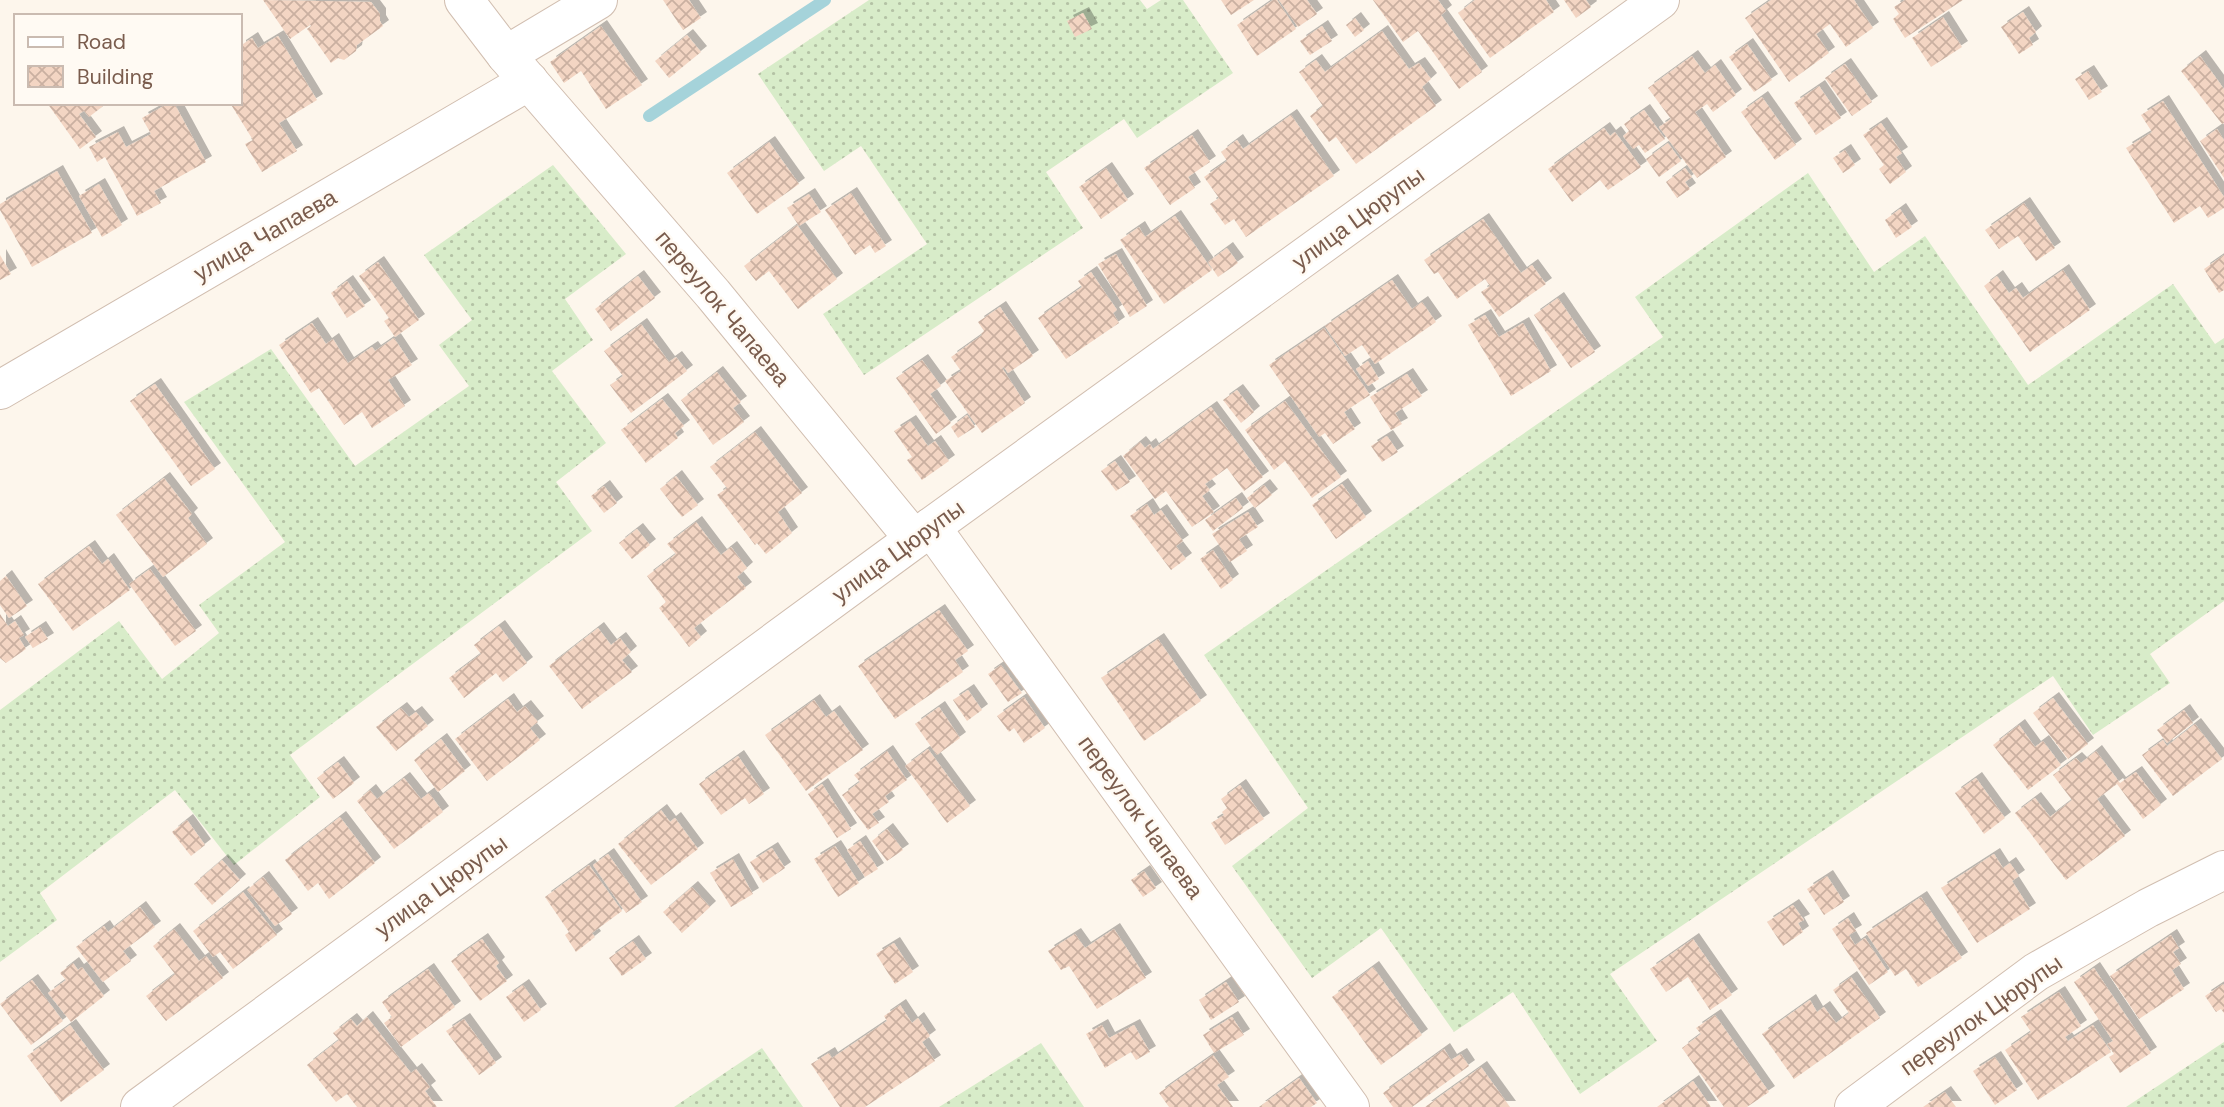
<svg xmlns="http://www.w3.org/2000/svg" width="2224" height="1107" font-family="'DM Sans',sans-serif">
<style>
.grass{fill:url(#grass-dots)}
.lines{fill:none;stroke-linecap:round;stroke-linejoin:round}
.stream{stroke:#a5d3da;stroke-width:12}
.building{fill:url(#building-cross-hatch);filter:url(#shadow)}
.minor-casing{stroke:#d1beb0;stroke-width:40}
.minor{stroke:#fff;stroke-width:38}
.labels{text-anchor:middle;stroke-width:5;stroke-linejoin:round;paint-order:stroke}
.street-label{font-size:23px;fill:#7a5c4d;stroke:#fffaf3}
</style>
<defs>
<pattern id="grass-dots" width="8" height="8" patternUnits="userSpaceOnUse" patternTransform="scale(1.75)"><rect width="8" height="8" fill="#d8ecc9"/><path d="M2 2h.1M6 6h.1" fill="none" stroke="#b4c2a5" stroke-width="1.8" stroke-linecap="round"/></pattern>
<pattern id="building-cross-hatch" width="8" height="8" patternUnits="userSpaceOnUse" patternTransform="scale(1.75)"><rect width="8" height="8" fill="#f3d5c3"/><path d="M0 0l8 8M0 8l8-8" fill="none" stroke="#cab0a1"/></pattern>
<filter id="shadow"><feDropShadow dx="6" dy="-6" stdDeviation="0" flood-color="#0004"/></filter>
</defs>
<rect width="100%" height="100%" fill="#fdf6ec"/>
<g class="grass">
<path d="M 869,0 L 1140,0 L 1147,9 L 1161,0 L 1183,0 L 1233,73 L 1137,138 L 1124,119 L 1046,172 L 1083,228 L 864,375 L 823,314 L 927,244 L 861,146 L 824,171 L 758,74 Z"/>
<path d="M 553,165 L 626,254 L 565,299 L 593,340 L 552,371 L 606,443 L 556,482 L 592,531 L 290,755 L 320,797 L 234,865 L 175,790 L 40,893 L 57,920 L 0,962 L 0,710 L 119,621 L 162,679 L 219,633 L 199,605 L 285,542 L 184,402 L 271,349 L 355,466 L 469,386 L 439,345 L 472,320 L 424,255 Z"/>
<path d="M 1808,173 L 1874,272 L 1925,236 L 2028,385 L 2173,284 L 2215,344 L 2224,338 L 2224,601 L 2150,654 L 2170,683 L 2093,735 L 2053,676 L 1610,974 L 1657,1041 L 1580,1094 L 1513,992 L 1454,1032 L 1381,928 L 1312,978 L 1232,866 L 1308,808 L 1204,655 L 1663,337 L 1635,297 Z"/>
<path d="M 2224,1042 L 2224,1107 L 2126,1107 Z"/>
<path d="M 1041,1043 L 1084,1107 L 939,1107 Z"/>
<path d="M 762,1048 L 803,1107 L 674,1107 Z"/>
</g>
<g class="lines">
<path class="stream" d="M 649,116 L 825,0"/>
</g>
<g class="building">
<path d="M 263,0 L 371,2 L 380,14 L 380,21 L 383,26 L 357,45 L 356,51 L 344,60 L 338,58 L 331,63 L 307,29 L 311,26 L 299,9 L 310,25 L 290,39 Z"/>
<path d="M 663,0 L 689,0 L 701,18 L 683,30 Z"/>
<path d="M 1221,0 L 1254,0 L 1231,15 Z"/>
<path d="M 1273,0 L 1277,0 L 1296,29 L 1257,56 L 1237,25 Z"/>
<path d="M 1279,0 L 1307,0 L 1317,14 L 1298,27 Z"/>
<path d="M 1373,0 L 1438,0 L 1446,11 L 1441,15 L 1482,72 L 1459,89 L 1418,31 L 1403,42 Z"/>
<path d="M 1475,0 L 1546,0 L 1554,12 L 1490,58 L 1458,13 Z"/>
<path d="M 1564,0 L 1586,0 L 1591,7 L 1576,18 Z"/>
<path d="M 1771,0 L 1854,0 L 1873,28 L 1846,47 L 1830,24 L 1816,34 L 1829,53 L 1789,82 L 1745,18 Z"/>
<path d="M 1905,0 L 1963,0 L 1905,38 L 1893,19 L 1899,14 L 1894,7 Z"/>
<path d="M 2023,12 L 2036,32 L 2029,38 L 2033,45 L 2019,54 L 2001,27 Z"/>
<path d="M 1083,13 L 1092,29 L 1075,37 L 1067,21 Z"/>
<path d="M 1943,17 L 1962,47 L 1931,67 L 1912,38 Z"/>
<path d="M 1355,18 L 1364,30 L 1355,37 L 1346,25 Z"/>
<path d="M 601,26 L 642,85 L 606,109 L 581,71 L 564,83 L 550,62 Z"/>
<path d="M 1322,26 L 1332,41 L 1310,55 L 1300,41 Z"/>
<path d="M 1382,31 L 1409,69 L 1419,63 L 1431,79 L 1422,87 L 1436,106 L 1356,164 L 1336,137 L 1329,142 L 1310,116 L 1323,106 L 1299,72 L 1316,60 L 1325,72 Z"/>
<path d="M 687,35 L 701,52 L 669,78 L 655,61 Z"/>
<path d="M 278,36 L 317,100 L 279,123 L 297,151 L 262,172 L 245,144 L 253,140 L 230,103 L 240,103 L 240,46 L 252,38 L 258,48 Z"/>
<path d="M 1747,44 L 1772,80 L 1754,92 L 1729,57 Z"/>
<path d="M 1692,56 L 1705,73 L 1715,65 L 1736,95 L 1713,112 L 1707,104 L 1695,112 L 1726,157 L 1697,178 L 1659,127 L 1671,119 L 1648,88 Z"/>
<path d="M 2200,56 L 2224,89 L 2224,123 L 2222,124 L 2181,71 Z"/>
<path d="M 1845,64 L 1872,102 L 1852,116 L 1825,78 Z"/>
<path d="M 2088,71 L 2102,92 L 2089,100 L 2075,79 Z"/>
<path d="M 1819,86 L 1841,118 L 1816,135 L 1794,103 Z"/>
<path d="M 1762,97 L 1796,145 L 1775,160 L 1741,112 Z"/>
<path d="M 2163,101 L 2224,197 L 2224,208 L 2208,218 L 2200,206 L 2174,223 L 2126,148 L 2152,132 L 2141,115 Z"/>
<path d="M 47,103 L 107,103 L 89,117 L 84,111 L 79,114 L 96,137 L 80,149 Z"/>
<path d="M 169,103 L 174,103 L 206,162 L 154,191 L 161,203 L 137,216 L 105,157 L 97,162 L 89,147 L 118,132 L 126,147 L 151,134 L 142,118 Z"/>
<path d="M 1644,110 L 1665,139 L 1645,153 L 1639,145 L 1633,149 L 1623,136 L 1629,131 L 1624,124 Z"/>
<path d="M 1291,115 L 1334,176 L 1246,237 L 1234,219 L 1225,225 L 1210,204 L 1219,198 L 1204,177 L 1227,161 L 1221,152 L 1237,140 L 1243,149 Z"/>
<path d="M 1881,123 L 1902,153 L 1896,157 L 1906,172 L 1890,184 L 1879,169 L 1884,165 L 1863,135 Z"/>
<path d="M 1604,128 L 1610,136 L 1615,132 L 1641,167 L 1608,190 L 1600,180 L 1572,202 L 1548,169 Z"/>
<path d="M 2217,129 L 2224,140 L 2224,178 L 2200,141 Z"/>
<path d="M 1192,135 L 1210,162 L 1188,177 L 1195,188 L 1170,205 L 1144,168 Z"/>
<path d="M 769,142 L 799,184 L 757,214 L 727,173 Z"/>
<path d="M 1668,143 L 1681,161 L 1659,177 L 1646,159 Z"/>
<path d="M 1845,150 L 1855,165 L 1843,173 L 1833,158 Z"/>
<path d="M 1106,168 L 1128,200 L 1101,219 L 1079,187 Z"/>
<path d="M 1685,168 L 1692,177 L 1685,182 L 1690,189 L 1677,198 L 1666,182 Z"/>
<path d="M 57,171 L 92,233 L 32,267 L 0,210 L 0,204 Z"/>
<path d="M 99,184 L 122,225 L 102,237 L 79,196 Z"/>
<path d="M 851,193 L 886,246 L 875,253 L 870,245 L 855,255 L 825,210 Z"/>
<path d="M 809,194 L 821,212 L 799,226 L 787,208 Z"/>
<path d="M 2024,203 L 2055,248 L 2036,261 L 2018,236 L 1999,249 L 1985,230 Z"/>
<path d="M 1900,209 L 1912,227 L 1896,238 L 1885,220 Z"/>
<path d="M 1175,216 L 1212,270 L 1164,304 L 1120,240 L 1139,227 L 1145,237 Z"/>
<path d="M 1483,219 L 1521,273 L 1532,265 L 1546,284 L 1499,317 L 1481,292 L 1490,286 L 1485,279 L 1457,299 L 1438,272 L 1434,274 L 1424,260 Z"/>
<path d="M 797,225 L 837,279 L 798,309 L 769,271 L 756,281 L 744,266 Z"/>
<path d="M 1227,248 L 1238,263 L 1218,277 L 1208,262 Z"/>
<path d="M 1116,254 L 1147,306 L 1130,317 L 1098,264 Z"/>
<path d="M 0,255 L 11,274 L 0,280 Z"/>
<path d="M 2224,255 L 2224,290 L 2219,293 L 2204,269 Z"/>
<path d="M 378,262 L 419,320 L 395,337 L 384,321 L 389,318 L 359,276 Z"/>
<path d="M 2063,270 L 2090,310 L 2030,352 L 1984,286 L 1997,276 L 2009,293 L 2016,288 L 2023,298 Z"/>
<path d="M 1091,272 L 1117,310 L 1113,313 L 1119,323 L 1066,359 L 1038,318 L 1082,287 L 1078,281 Z"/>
<path d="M 638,276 L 655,298 L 611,331 L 595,309 Z"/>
<path d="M 1392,280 L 1412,309 L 1422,302 L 1436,322 L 1375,364 L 1362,345 L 1345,356 L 1325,326 Z"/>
<path d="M 347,281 L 365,306 L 347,318 L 331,293 Z"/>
<path d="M 1558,298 L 1595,352 L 1571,368 L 1534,315 Z"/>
<path d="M 1000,307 L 1033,356 L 1008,373 L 1004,367 L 1002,368 L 1025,403 L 982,433 L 945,381 L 961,371 L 951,357 L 982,335 L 981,334 L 984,331 L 978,322 Z"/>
<path d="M 1485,315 L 1499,337 L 1523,323 L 1551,371 L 1511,396 L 1468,325 Z"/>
<path d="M 312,323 L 326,344 L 333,339 L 348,363 L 372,347 L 375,351 L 394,338 L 412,365 L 388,380 L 405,406 L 372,428 L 362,412 L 344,425 L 319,388 L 311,393 L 279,345 Z"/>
<path d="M 641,324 L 669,362 L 676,357 L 687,371 L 631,413 L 610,385 L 623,376 L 604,351 Z"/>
<path d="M 1324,328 L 1370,395 L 1344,412 L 1355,429 L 1333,444 L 1325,433 L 1319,437 L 1269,365 Z"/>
<path d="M 922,360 L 941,386 L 930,394 L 951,423 L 936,434 L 896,378 Z"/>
<path d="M 1368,361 L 1379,379 L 1368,386 L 1356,369 Z"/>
<path d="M 717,372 L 741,402 L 733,408 L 744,422 L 713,445 L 681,400 Z"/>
<path d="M 1407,374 L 1422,396 L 1395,413 L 1402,424 L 1391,430 L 1370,397 Z"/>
<path d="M 155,384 L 215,469 L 191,486 L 130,401 Z"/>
<path d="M 1237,390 L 1254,412 L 1241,423 L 1223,400 Z"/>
<path d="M 662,399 L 684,426 L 675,433 L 678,438 L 646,463 L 621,430 Z"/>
<path d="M 1285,401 L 1341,477 L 1312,498 L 1285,461 L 1274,470 L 1245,430 Z"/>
<path d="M 1211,407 L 1263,477 L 1244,491 L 1227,468 L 1205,484 L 1210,490 L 1202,496 L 1214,512 L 1192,527 L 1166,491 L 1155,499 L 1123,456 L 1140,442 L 1145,448 L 1150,444 L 1153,449 Z"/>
<path d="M 967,415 L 975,427 L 958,438 L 951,427 Z"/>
<path d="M 910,421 L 928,446 L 935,441 L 949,461 L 922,480 L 907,460 L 912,457 L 894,431 Z"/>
<path d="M 755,432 L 802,493 L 778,512 L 792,533 L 766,554 L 757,543 L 755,545 L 717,495 L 727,488 L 710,467 Z"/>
<path d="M 1387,436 L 1398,452 L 1382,462 L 1371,446 Z"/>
<path d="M 1115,461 L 1130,482 L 1116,491 L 1101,471 Z"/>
<path d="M 676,476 L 698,505 L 682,517 L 660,489 Z"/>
<path d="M 164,478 L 192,514 L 188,518 L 207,544 L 163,577 L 116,515 Z"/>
<path d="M 1342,484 L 1366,517 L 1336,539 L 1312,505 Z"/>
<path d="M 1264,485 L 1272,495 L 1255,508 L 1247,498 Z"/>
<path d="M 604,486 L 617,503 L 604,513 L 591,496 Z"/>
<path d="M 1236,498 L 1243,508 L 1213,531 L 1205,520 Z"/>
<path d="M 1147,504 L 1154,515 L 1161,510 L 1183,541 L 1176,546 L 1186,559 L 1171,570 L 1130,516 Z"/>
<path d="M 1248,512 L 1258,527 L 1239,539 L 1247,551 L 1230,562 L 1212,534 Z"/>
<path d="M 696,522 L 721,555 L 731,547 L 747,568 L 737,577 L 746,588 L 694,628 L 701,637 L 689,647 L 659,608 L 666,602 L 647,576 L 676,554 L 667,544 Z"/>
<path d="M 637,529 L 650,545 L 632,559 L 619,543 Z"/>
<path d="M 89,546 L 102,564 L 108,559 L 130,590 L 73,631 L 38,584 Z"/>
<path d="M 1213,550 L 1233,580 L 1221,589 L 1200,559 Z"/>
<path d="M 150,569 L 196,631 L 175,646 L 129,584 Z"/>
<path d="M 6,576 L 27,606 L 9,618 L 0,605 L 0,581 Z"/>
<path d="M 939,610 L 968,651 L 955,660 L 963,672 L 895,719 L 858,666 Z"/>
<path d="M 0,614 L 8,626 L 15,621 L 24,635 L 19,638 L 26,649 L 6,663 L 0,658 Z"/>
<path d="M 499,626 L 527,663 L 503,682 L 496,673 L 464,698 L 449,678 L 481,654 L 474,645 Z"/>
<path d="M 40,627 L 48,639 L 33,648 L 25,637 Z"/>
<path d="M 598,628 L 611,645 L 620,638 L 631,652 L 622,660 L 632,672 L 582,709 L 549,666 Z"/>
<path d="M 1158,639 L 1201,701 L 1144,741 L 1101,678 Z"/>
<path d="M 1001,665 L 1022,693 L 1008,702 L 988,674 Z"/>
<path d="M 968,690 L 982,710 L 967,721 L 953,700 Z"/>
<path d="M 1024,697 L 1045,728 L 1024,743 L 1014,728 L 1009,732 L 997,716 Z"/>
<path d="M 2053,698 L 2088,744 L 2068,759 L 2033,713 Z"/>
<path d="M 508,699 L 517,712 L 525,706 L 538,722 L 530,728 L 540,740 L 487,781 L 455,739 Z"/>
<path d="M 814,700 L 826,717 L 834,711 L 863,750 L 806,791 L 765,735 Z"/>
<path d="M 939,707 L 960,738 L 937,755 L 915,724 Z"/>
<path d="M 401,708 L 409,717 L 416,712 L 428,726 L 396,751 L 376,727 Z"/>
<path d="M 2184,710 L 2193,723 L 2167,743 L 2157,730 Z"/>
<path d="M 2195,724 L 2222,759 L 2173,796 L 2142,755 L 2163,740 L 2167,746 Z"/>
<path d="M 2019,725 L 2035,747 L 2043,741 L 2061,765 L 2028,790 L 1993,745 Z"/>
<path d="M 441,739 L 465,771 L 438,792 L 414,760 Z"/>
<path d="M 928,749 L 970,806 L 947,823 L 905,766 Z"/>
<path d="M 887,751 L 907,780 L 885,796 L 889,802 L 872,814 L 879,823 L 868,830 L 842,795 L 860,782 L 854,775 Z"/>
<path d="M 2096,751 L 2120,783 L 2136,772 L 2161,805 L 2143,819 L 2117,784 L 2097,799 L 2125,836 L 2066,880 L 2015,813 L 2035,798 L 2050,817 L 2072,800 L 2053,775 L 2076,758 L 2081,763 Z"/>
<path d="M 738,756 L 764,794 L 749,804 L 745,798 L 721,815 L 699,784 Z"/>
<path d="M 338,762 L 354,783 L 333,799 L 317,778 Z"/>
<path d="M 404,778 L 421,799 L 429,793 L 443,812 L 394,849 L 357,801 L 370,790 L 377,799 Z"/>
<path d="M 1976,778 L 2005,818 L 1984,834 L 1955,793 Z"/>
<path d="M 822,784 L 851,829 L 837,838 L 808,794 Z"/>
<path d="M 1240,785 L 1264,819 L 1225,845 L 1211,823 L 1224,815 L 1222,812 L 1227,808 L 1221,799 Z"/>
<path d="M 661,810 L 670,822 L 675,818 L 698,849 L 651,885 L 618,844 Z"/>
<path d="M 340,817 L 375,863 L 329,899 L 318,883 L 308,891 L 285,860 Z"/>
<path d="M 187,820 L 205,845 L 191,856 L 172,832 Z"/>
<path d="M 887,829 L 903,850 L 887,861 L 872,841 Z"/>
<path d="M 860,841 L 878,869 L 865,877 L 847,850 Z"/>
<path d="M 835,846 L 859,883 L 838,897 L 814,859 Z"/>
<path d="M 772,848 L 785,868 L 763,883 L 750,862 Z"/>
<path d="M 608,854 L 642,902 L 626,913 L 593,865 Z"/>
<path d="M 1994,854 L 2003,868 L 2010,863 L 2019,876 L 2012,881 L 2030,909 L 1977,943 L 1941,888 Z"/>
<path d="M 733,859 L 753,894 L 731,907 L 710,873 Z"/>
<path d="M 222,860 L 240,880 L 212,905 L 194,884 Z"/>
<path d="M 589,865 L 622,911 L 592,933 L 595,937 L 576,952 L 565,935 L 569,932 L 545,897 Z"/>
<path d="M 1144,871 L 1156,888 L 1143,897 L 1131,880 Z"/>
<path d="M 1827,876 L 1844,902 L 1824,915 L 1807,889 Z"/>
<path d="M 263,877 L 292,914 L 275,926 L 247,890 Z"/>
<path d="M 692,887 L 710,907 L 682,933 L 663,912 Z"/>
<path d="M 243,892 L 277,935 L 233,969 L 220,952 L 213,957 L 193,931 Z"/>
<path d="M 1921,897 L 1962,958 L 1918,987 L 1906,969 L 1895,976 L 1866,933 Z"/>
<path d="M 1793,905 L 1804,920 L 1798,923 L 1803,932 L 1783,946 L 1767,922 Z"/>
<path d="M 140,907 L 155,927 L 123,951 L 131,961 L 103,982 L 76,947 L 104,926 L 108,932 Z"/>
<path d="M 1848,918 L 1856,931 L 1849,935 L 1855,945 L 1865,938 L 1888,972 L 1869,985 L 1832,929 Z"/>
<path d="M 174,929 L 199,961 L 206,956 L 223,978 L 166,1021 L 146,996 L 175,974 L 153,946 Z"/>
<path d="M 1114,929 L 1146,978 L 1097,1009 L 1069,966 L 1061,970 L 1048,951 L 1075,934 L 1085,948 Z"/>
<path d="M 2171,935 L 2179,948 L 2173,952 L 2181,964 L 2172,970 L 2184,989 L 2139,1019 L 2110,976 Z"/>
<path d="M 482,939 L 499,963 L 496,966 L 507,981 L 480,1001 L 451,961 Z"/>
<path d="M 1693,939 L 1732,995 L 1710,1010 L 1688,977 L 1666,992 L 1650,969 Z"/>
<path d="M 633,941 L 646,959 L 622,976 L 609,958 Z"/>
<path d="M 894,943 L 913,972 L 895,984 L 876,954 Z"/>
<path d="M 73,963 L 78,970 L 82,967 L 104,996 L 71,1022 L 48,993 L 66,980 L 60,973 Z"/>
<path d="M 1373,967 L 1422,1035 L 1381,1065 L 1332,997 Z"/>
<path d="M 2094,968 L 2151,1053 L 2120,1073 L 2109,1057 L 2114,1054 L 2107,1044 L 2113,1041 L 2074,982 Z"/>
<path d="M 428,969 L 455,1007 L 401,1047 L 384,1023 L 392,1017 L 382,1002 Z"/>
<path d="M 1851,977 L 1880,1018 L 1794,1079 L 1762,1034 L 1810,1000 L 1817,1012 L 1824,1007 L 1836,1023 L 1849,1013 L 1833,990 Z"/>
<path d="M 32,980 L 63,1021 L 31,1045 L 0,1004 Z"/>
<path d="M 1226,982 L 1239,1002 L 1211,1020 L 1199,1000 Z"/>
<path d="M 2223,984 L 2224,986 L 2224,1013 L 2221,1009 L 2216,1012 L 2205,996 Z"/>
<path d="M 523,985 L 541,1010 L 524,1022 L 506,997 Z"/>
<path d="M 2059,992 L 2081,1026 L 2065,1037 L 2068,1041 L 2093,1025 L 2111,1052 L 2038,1100 L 2005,1050 L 2031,1032 L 2021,1017 Z"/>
<path d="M 900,1005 L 912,1023 L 918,1018 L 930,1036 L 922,1042 L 935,1061 L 865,1107 L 840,1107 L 811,1064 L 829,1053 L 832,1058 L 887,1021 L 884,1016 Z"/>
<path d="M 1715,1015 L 1769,1092 L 1747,1107 L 1724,1107 L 1682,1048 L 1701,1034 L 1696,1028 Z"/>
<path d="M 367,1017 L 411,1073 L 416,1069 L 430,1087 L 425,1091 L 437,1107 L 357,1107 L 347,1094 L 336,1102 L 307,1065 L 339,1040 L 333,1033 L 351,1019 L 357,1026 Z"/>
<path d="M 1232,1017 L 1244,1035 L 1214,1053 L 1203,1035 Z"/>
<path d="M 464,1019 L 496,1063 L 479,1075 L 446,1031 Z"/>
<path d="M 70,1025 L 104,1070 L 61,1102 L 27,1056 Z"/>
<path d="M 1102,1025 L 1109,1038 L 1134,1025 L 1150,1052 L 1136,1060 L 1131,1052 L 1105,1068 L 1086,1034 Z"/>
<path d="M 1444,1049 L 1451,1060 L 1461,1054 L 1469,1066 L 1412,1107 L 1393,1107 L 1383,1093 Z"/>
<path d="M 1213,1055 L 1229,1077 L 1217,1085 L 1233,1107 L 1169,1107 L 1159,1093 Z"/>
<path d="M 1995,1057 L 2017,1090 L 1995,1105 L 1973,1071 Z"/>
<path d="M 1481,1067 L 1510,1107 L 1425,1107 Z"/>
<path d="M 1299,1078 L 1317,1103 L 1311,1107 L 1259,1107 Z"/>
<path d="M 1693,1081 L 1711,1107 L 1657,1107 Z"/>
<path d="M 1945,1092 L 1956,1107 L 1923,1107 Z"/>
</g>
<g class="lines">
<defs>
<g id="minor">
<path d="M 464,0 L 506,55 L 713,294 L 914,539"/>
<path d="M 506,55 L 598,0"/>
<path d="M 0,390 L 529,81"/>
<path d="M 931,527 L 1350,1107"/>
<path d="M 140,1107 L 931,527 L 1660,0"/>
<path d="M 1854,1107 L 2036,972 L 2148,908 L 2224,870"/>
</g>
</defs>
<use href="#minor" class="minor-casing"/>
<use href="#minor" class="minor"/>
</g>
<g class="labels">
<g class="street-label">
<text transform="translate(1358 218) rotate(-36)" y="8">улица Цюрупы</text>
<text transform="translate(265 235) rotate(-30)" y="8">улица Чапаева</text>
<text transform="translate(723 308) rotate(50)" y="8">переулок Чапаева</text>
<text transform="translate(898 551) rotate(-36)" y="8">улица Цюрупы</text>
<text transform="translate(1141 817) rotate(54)" y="8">переулок Чапаева</text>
<text transform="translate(441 886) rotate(-36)" y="8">улица Цюрупы</text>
<text transform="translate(1981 1015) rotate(-35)" y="8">переулок Цюрупы</text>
</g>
</g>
<rect x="14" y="14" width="228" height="91" fill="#fffaf3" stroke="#cabbb1" stroke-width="2"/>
<rect x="28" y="37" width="35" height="10" fill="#ffffff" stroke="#cabbb1" stroke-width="2"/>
<text x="77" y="49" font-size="21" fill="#7a5c4d">Road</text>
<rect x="28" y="66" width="35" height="21" fill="url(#building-cross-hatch)" stroke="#cabbb1" stroke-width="2"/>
<text x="77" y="84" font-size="21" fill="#7a5c4d">Building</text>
</svg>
